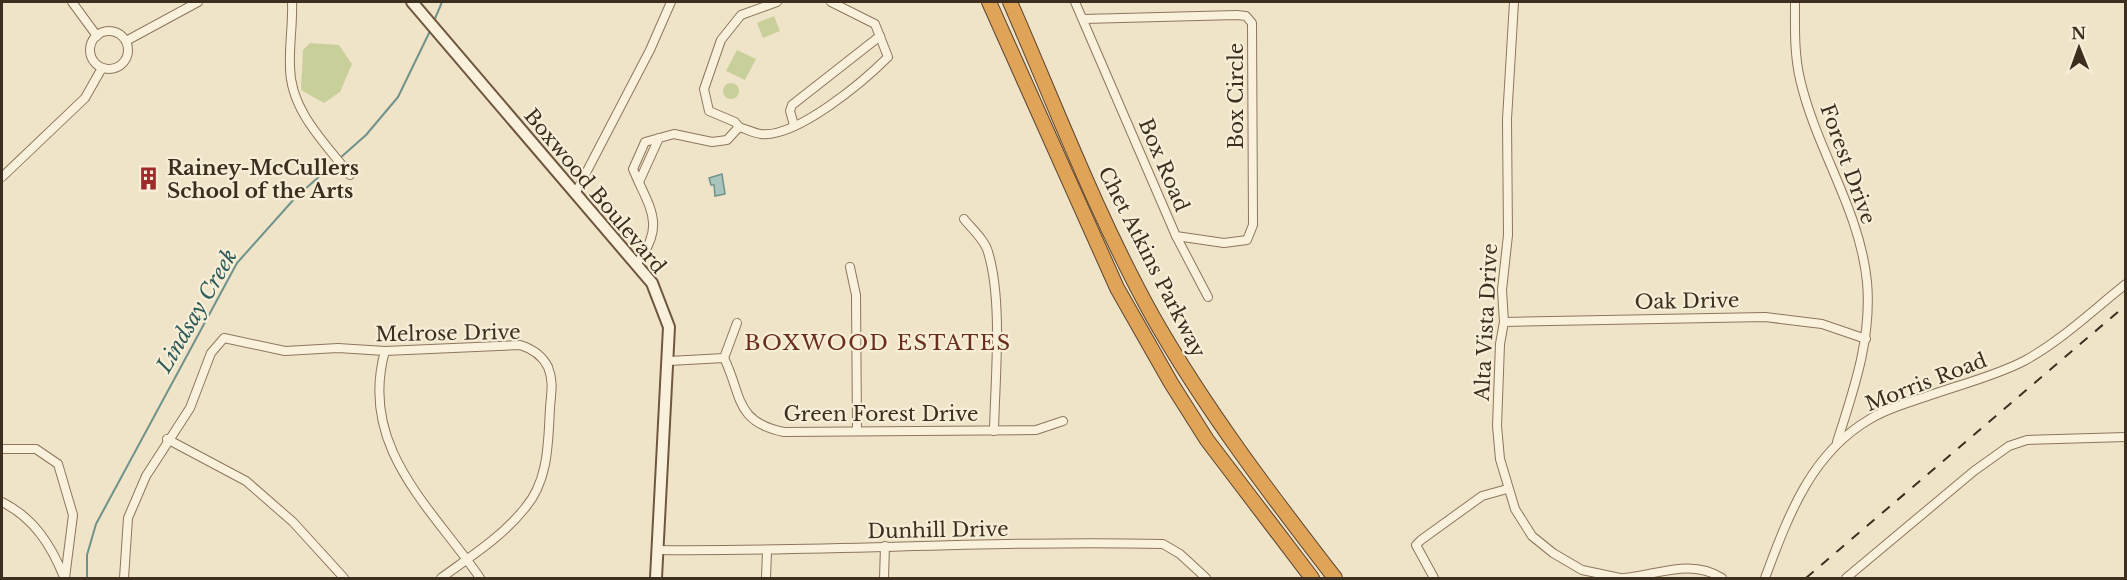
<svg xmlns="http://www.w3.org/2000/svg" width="2127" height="580" font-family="'Libre Baskerville',serif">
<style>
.green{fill:#c9cf9b}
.water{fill:#a9c4bc;stroke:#6f938a;stroke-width:1.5}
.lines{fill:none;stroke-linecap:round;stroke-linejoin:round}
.stream{stroke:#6f938a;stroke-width:2}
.street-casing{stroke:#8d765c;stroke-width:10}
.secondary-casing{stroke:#6f573f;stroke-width:14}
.highway-casing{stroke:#5b4430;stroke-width:16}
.street{stroke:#faf1dc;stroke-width:8}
.secondary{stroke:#faf1dc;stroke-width:10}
.highway{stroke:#e0a458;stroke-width:14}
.rail{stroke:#3d2e20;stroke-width:2;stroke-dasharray:10 10;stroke-linecap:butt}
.labels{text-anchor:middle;stroke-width:4.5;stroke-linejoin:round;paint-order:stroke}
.street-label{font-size:20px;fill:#3d2e20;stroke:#f7eed8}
.poi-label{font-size:20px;font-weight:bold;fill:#3d2e20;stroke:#f7eed8;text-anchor:start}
.water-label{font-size:21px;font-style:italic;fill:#2f5d5a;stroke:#f7eed8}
.neighbourhood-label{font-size:21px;letter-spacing:1.5px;fill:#6b2e1e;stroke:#f7eed8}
</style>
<rect width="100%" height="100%" fill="#f0e4c8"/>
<g class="green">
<path d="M 774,16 L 780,31 L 763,38 L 757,23 Z"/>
<path d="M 310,43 L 339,45 L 352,64 L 340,92 L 324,103 L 301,90 L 303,50 Z"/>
<path d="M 737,50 L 756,59 L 745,80 L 726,71 Z"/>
<circle cx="731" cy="91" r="8"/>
</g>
<path class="water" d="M 722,174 L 725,194 L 715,196 L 714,185 L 711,185 L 709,178 Z"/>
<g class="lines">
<g class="stream">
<path d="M 434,21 L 442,2"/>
<path d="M 87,578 L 87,555 L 96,524 L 237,263 L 295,198 L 366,135 L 398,97 L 431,29"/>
</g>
<defs>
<g id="street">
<path d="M 72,2 L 97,36"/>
<path d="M 292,2 C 293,23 289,45 290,67 C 290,110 325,143 350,175"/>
<path d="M 777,2 L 741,15 L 721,40 L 704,89 L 709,111 L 735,122 L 739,127 C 746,129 754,133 761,134 C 797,138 864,81 888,57 L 875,24 L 831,2"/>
<path d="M 1075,2 L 1176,236 L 1224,243 L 1247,240 L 1253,225 L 1252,23 L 1246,16 L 1237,15 L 1083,19"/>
<path d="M 1514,2 L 1507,119 L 1508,235 L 1502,290 L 1504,322 L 1500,344 L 1497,426 L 1500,459 L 1515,509 L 1532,536 L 1553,553 L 1582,570 L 1620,578"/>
<path d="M 1795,2 C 1795,27 1794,54 1800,79 C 1816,149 1860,210 1867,282 C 1872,338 1854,389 1837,442"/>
<circle cx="109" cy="50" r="19"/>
<path d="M 126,41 L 198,2"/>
<path d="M 794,125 L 790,111 L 792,105 L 880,36"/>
<path d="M 2,177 L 85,98 L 102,68"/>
<path d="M 639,182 L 659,138"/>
<path d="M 575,194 L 650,50 L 671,2"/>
<path d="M 964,219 C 971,228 985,240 988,252 C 1003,301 995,379 994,431"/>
<path d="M 1176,236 L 1208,297"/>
<path d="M 637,263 C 667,224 649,208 633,169 L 645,142 L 674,134 L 712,142 L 727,140 L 739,127"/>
<path d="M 850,267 L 856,295 L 857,429"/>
<path d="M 1504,322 L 1765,317 L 1822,324 L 1866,339"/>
<path d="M 385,351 C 358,447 432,508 480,578"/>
<path d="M 724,358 C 742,394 734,422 784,432 L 1036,430 L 1063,421"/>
<path d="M 724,358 L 737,323"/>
<path d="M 669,361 L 724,358"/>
<path d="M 167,439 L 246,481 L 293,522 L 344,578"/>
<path d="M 2,449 L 36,449 L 58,464 L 73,515 L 65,578"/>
<path d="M 2,502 C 34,518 51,545 64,577"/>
<path d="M 657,550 C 826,552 995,540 1163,544 L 1180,554 L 1206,578"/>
<path d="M 124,578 L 128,518 L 146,476 L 190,408 L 211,353 L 224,338 L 285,351 L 338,348 L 385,351 L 520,345 C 533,349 542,355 548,367 C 554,382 551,393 550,408 C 548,442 549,480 525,508 C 502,537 470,557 441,578"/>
<path d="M 766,578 L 767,551"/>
<path d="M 884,578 L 885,546"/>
<path d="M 1434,578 L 1416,545 L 1421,540 L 1482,496 L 1507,489"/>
<path d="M 1624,578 C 1657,575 1691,558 1722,578"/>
<path d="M 1765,578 C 1788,517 1810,454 1870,419 C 1886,409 1907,403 1925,397 C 1958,385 1993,377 2024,361 C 2061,341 2093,310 2126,284"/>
<path d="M 1846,578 L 1974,471 L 2009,446 L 2027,440 L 2126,437"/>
</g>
<path id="secondary" d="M 412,2 L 652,283 L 669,327 L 656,578"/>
<g id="highway">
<path d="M 989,2 L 1117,288 L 1171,383 L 1207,440 L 1312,578"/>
<path d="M 1010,2 C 1056,107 1097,216 1153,317 C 1206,410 1270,494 1335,578"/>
</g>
</defs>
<use href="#street" class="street-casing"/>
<use href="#secondary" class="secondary-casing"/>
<use href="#highway" class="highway-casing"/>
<use href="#street" class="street"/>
<use href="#secondary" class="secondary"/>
<use href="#highway" class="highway"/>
<path class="rail" d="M 1806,578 L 2126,305"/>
</g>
<defs>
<symbol id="building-bare" viewBox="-9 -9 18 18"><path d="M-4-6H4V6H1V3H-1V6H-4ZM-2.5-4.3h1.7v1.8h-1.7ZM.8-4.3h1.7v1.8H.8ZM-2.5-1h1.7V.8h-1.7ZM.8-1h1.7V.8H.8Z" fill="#9e2a2b" stroke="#f7eed8" stroke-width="2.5" paint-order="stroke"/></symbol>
</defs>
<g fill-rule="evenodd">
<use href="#building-bare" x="132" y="162" width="33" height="33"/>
</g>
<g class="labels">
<g class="street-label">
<text transform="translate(1236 96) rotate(-90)" y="7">Box Circle</text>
<text transform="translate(1848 164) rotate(70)" y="7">Forest Drive</text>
<text transform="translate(1164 165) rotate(67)" y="7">Box Road</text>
<text transform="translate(595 191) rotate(50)" y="7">Boxwood Boulevard</text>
<text transform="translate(1152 262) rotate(63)" y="7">Chet Atkins Parkway</text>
<text transform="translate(1687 301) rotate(-1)" y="7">Oak Drive</text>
<text transform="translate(1486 322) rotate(-87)" y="7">Alta Vista Drive</text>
<text transform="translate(448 333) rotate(-1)" y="7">Melrose Drive</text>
<text transform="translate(1926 382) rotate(-21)" y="7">Morris Road</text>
<text x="881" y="421">Green Forest Drive</text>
<text transform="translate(938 530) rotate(-1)" y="7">Dunhill Drive</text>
</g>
<g class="poi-label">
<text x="167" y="175">Rainey-McCullers<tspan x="167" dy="23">School of the Arts</tspan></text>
</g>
<g class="water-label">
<text transform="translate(197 311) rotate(-60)" y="7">Lindsay Creek</text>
</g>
<g class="neighbourhood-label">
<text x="878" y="350">BOXWOOD ESTATES</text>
</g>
</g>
<rect width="2127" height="580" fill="none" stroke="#3d2e20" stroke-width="6"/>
<g transform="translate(2079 48) rotate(359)" stroke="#f7eed8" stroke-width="4.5" paint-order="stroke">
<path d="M0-4.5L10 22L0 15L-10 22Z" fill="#3d2e20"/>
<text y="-9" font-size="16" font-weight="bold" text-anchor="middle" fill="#3d2e20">N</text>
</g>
</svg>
